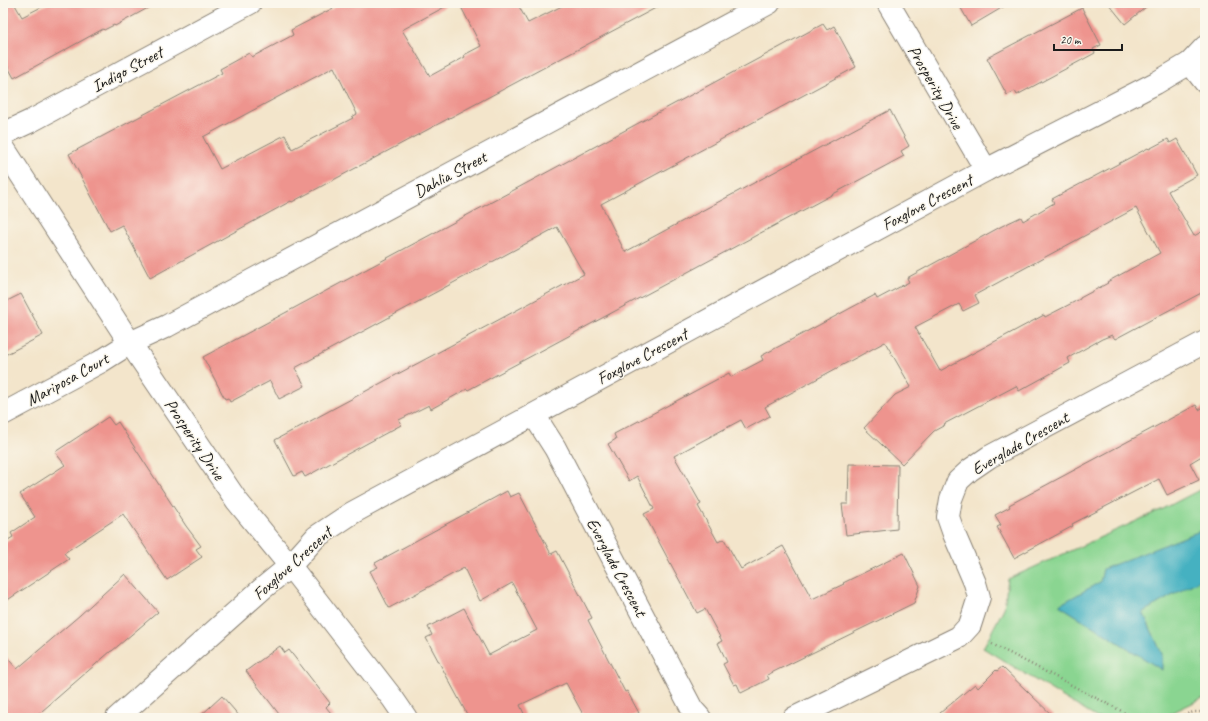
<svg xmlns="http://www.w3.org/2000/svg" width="1208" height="721" font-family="Caveat,sans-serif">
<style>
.green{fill:#8ad591;stroke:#537856}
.water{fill:#44b1c1;stroke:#30666e}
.building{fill:#ee948e;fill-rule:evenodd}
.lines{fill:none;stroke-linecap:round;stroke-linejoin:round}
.street-casing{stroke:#888074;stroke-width:24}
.path{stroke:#888074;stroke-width:2.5;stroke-dasharray:1 3;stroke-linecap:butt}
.street{stroke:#fff;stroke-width:22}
.labels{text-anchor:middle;stroke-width:3;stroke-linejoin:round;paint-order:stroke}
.street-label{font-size:17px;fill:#1c1c1c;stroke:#fbf7ec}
</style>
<rect width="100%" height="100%" fill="#fbf7ec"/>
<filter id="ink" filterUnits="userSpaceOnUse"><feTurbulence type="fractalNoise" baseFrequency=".025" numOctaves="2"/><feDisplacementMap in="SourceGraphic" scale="8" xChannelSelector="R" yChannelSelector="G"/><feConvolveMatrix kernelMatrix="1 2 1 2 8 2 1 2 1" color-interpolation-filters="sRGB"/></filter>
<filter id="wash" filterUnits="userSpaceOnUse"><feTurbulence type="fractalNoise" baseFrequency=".012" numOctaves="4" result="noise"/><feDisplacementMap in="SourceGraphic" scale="16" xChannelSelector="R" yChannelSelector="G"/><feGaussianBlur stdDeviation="0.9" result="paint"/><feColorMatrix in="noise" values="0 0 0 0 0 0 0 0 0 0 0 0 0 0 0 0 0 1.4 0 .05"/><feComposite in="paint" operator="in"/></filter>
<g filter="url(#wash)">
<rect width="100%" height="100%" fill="#f3e5cb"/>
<path class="green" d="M 1205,487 L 1205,697 L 1161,718 L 1097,718 L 983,648 L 1004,608 L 1008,579 L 1163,509 Z"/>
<path class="water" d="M 1205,529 L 1205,577 L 1143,612 L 1162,654 L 1162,670 L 1059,605 L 1100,582 L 1103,569 Z"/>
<g id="blocks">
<g class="building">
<path d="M 3,3 L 14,3 L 22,17 L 49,3 L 157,3 L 115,26 L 114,25 L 104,30 L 103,29 L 14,78 L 3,58 Z"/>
<path d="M 343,3 L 452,3 L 402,30 L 430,76 L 465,57 L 464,55 L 481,46 L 459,3 L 517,3 L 528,23 L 568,3 L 665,3 L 292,202 L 291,201 L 150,278 L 122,225 L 110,231 L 69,154 L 222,73 L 220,69 L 249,53 L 252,57 L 293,35 L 291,30 ZM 334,67 L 357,114 L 352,117 L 353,118 L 292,149 L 285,135 L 220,169 L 203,137 Z"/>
<path d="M 958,3 L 1010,3 L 971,26 Z"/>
<path d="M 1108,3 L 1151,3 L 1125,24 Z"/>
<path d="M 1082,8 L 1101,45 L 1093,49 L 1095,53 L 1017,95 L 1015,91 L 1007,95 L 987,58 Z"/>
<path d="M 823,24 L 827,30 L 834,26 L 856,67 L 601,204 L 625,252 L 890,110 L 909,146 L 901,151 L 904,156 L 468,390 L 467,389 L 431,409 L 429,405 L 399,420 L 401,425 L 305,477 L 302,472 L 294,476 L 275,440 L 584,274 L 557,227 L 295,368 L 305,386 L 279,399 L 270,381 L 230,402 L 228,398 L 225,399 L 203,357 Z"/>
<path d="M 1168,139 L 1170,143 L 1177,139 L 1197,175 L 1168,191 L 1194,236 L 1205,230 L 1205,291 L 1115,339 L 1112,335 L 1102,339 L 1068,358 L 1070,363 L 1019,391 L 1016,386 L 944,424 L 945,425 L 934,431 L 902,464 L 864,428 L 895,395 L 911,387 L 885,342 L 765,407 L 770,416 L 746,429 L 741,420 L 674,456 L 701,504 L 698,506 L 718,542 L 724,539 L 741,569 L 783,546 L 812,599 L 844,584 L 843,583 L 904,553 L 920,586 L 914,603 L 767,675 L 769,679 L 741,693 L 737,684 L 734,685 L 723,664 L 727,662 L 718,643 L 722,641 L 705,609 L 697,613 L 644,514 L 654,509 L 637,476 L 629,481 L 608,444 L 616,439 L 614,434 L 729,373 L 731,377 L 763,360 L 761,356 L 834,317 L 875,295 L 877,299 L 909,282 L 907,278 L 1002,226 L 1021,217 L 1023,221 L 1054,203 L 1052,199 L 1148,148 L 1149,149 ZM 1136,208 L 1160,253 L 1107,282 L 1108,283 L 1080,298 L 1080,299 L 1045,317 L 1044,315 L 940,371 L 915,327 L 959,304 L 963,311 L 979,303 L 975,295 Z"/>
<path d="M 21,294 L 43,335 L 3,356 L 3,303 Z"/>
<path d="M 1196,405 L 1199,410 L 1205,406 L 1205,454 L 1190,463 L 1199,480 L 1167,495 L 1159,479 L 1072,524 L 1073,526 L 1014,558 L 997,527 L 1001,525 L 995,515 L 1010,507 L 1009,505 Z"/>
<path d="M 108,417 L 114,425 L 118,422 L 186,526 L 201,546 L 196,549 L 202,557 L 167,580 L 123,514 L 64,553 L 69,559 L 3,603 L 3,543 L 13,537 L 11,533 L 35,517 L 20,494 L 65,465 L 55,452 Z"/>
<path d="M 849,464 L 898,465 L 897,529 L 846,535 L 842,504 L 848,504 Z"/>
<path d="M 507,491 L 510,497 L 519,493 L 551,554 L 557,551 L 592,618 L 588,620 L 608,659 L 625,692 L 627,691 L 639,713 L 629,718 L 585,718 L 566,683 L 520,705 L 526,718 L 469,718 L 426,638 L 432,635 L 428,627 L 464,608 L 489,655 L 537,630 L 512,583 L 480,601 L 464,568 L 389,608 L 370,571 L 378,567 L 375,563 Z"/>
<path d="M 125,574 L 158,612 L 112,651 L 111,651 L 34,718 L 3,718 L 3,653 L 17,669 L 80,615 Z"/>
<path d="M 280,646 L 285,653 L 289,650 L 330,703 L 326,707 L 335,718 L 282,718 L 246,671 Z"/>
<path d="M 1002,667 L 1055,718 L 934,718 L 975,684 L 978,688 L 996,670 L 997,671 Z"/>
<path d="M 222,696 L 241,718 L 198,718 Z"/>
</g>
</g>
</g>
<g filter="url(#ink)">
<use href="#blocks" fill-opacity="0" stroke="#888074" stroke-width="1"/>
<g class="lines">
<defs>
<g id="street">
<path d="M 888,3 L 986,170"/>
<path d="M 1190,63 L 1205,82"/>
<path d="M 3,134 L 31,121 L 250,3"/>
<path d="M 3,147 L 130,343 L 237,501 L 290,566 L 393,699 L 406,718"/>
<path d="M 3,414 L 100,362 L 130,343 L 167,326 L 769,3"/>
<path d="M 534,415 L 555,448 L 692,709 L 700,718"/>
<path d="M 117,718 L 262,589 L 290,566 L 316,537 L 352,513 L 986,170 L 1156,83 L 1190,63 L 1205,47"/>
<path d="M 794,718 L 959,637 L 970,625 L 979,597 L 975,583 L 954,534 L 948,517 L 951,499 L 958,481 L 970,470 L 989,457 L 1205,342"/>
</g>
</defs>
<use href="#street" class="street-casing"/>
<g class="path">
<path d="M 992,644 L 1135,718"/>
<path d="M 1172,718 L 1194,712 L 1205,712"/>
</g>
<use href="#street" class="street"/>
</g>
</g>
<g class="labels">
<g class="street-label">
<text transform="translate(127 69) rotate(-28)" y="6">Indigo Street</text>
<text transform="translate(936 87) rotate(60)" y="6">Prosperity Drive</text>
<text transform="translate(450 174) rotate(-28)" y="6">Dahlia Street</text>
<text transform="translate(927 202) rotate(-28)" y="6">Foxglove Crescent</text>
<text transform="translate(642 356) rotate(-28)" y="6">Foxglove Crescent</text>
<text transform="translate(67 379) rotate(-29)" y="6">Mariposa Court</text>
<text transform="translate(195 439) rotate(56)" y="6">Prosperity Drive</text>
<text transform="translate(1020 443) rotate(-30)" y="6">Everglade Crescent</text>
<text transform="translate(292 563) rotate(-42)" y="6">Foxglove Crescent</text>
<text transform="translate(617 567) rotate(62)" y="6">Everglade Crescent</text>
</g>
</g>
<rect width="1208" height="721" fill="none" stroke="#fbf7ec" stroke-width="16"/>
<path d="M1054 44v6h68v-6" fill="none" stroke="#1c1c1c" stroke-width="2"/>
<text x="1060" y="44" font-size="12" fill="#1c1c1c" stroke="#fbf7ec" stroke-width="3" paint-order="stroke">20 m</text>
</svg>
